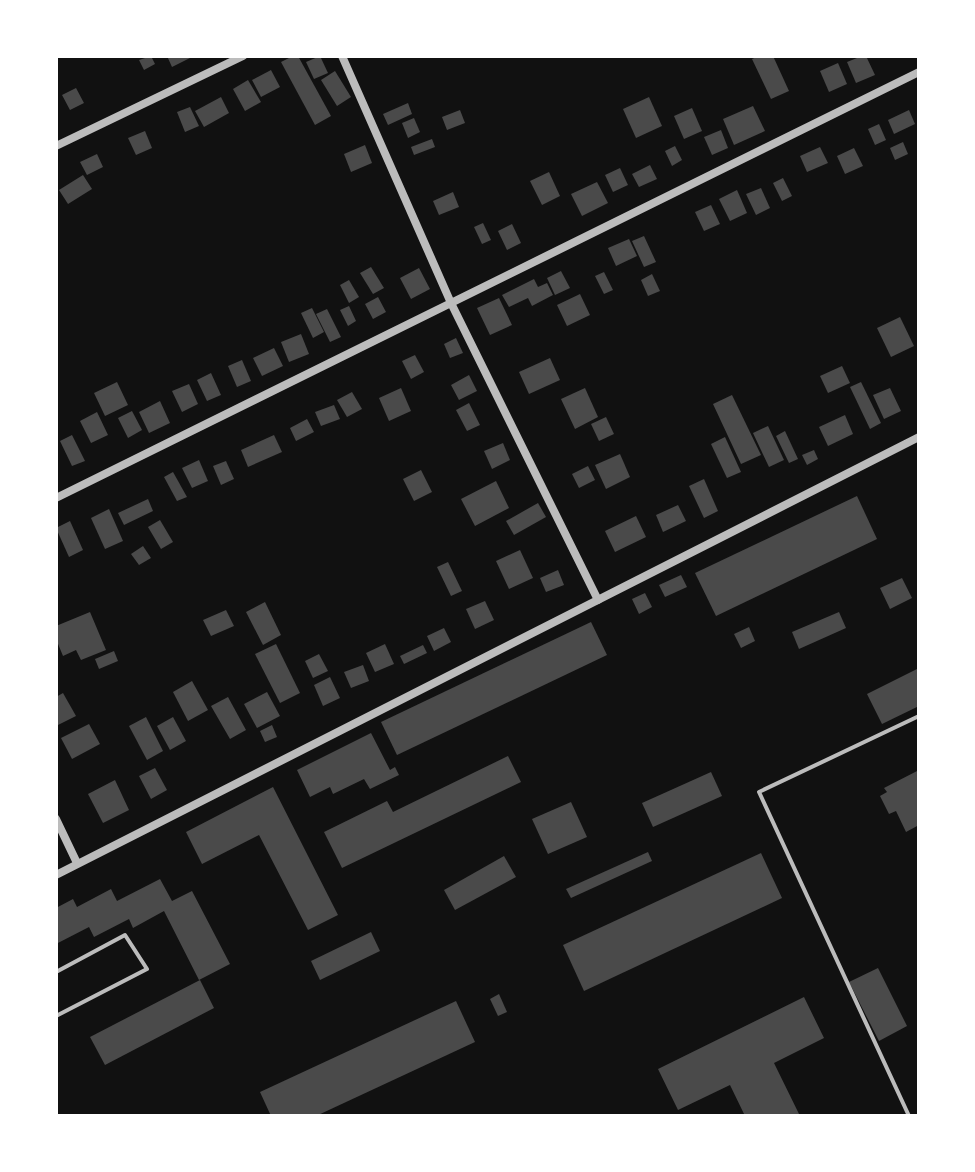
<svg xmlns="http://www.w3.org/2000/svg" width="975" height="1172" font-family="'Sofia Sans Condensed',sans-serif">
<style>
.building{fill:#4a4a4a}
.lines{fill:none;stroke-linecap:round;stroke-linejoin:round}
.service{stroke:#bcbcbc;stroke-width:4}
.minor{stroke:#bcbcbc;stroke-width:8}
</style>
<rect width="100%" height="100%" fill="#111"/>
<g class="building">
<path d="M 151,56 L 155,64 L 144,70 L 139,60 Z"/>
<path d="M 167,56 L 194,56 L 172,67 Z"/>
<path d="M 293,56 L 298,56 L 331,116 L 315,125 L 281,62 Z"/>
<path d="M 320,56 L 328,73 L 314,79 L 306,62 Z"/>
<path d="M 759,56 L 773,56 L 789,91 L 771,99 L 752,59 Z"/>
<path d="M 862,56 L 866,56 L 875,75 L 856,83 L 847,62 Z"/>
<path d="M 838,63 L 847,84 L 829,92 L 820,71 Z"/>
<path d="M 271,70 L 280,87 L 261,97 L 252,80 Z"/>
<path d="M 335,71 L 351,97 L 337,106 L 321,80 Z"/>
<path d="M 248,80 L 261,102 L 245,111 L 233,89 Z"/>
<path d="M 76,88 L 84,103 L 70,110 L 62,95 Z"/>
<path d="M 221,97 L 229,113 L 204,127 L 195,111 Z"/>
<path d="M 649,97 L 662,126 L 636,138 L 623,109 Z"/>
<path d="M 408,103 L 412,114 L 388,125 L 383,114 Z"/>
<path d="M 753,106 L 765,131 L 734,145 L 723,119 Z"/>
<path d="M 190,107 L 199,126 L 185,132 L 177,112 Z"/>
<path d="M 692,108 L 702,131 L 684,139 L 674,116 Z"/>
<path d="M 460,110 L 465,123 L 447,130 L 442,117 Z"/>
<path d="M 909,110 L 915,124 L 894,134 L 888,120 Z"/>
<path d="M 414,118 L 420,132 L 408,138 L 402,123 Z"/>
<path d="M 879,124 L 886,140 L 875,145 L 868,129 Z"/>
<path d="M 721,130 L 728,148 L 712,155 L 704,137 Z"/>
<path d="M 145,131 L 152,148 L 136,155 L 128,138 Z"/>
<path d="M 432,139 L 435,147 L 414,155 L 411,147 Z"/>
<path d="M 903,142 L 908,154 L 895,160 L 890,148 Z"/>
<path d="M 365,145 L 372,163 L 351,172 L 344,154 Z"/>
<path d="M 675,146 L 682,160 L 672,166 L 665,151 Z"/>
<path d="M 820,147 L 828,163 L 807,172 L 800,156 Z"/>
<path d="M 854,148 L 863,166 L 845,174 L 837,156 Z"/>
<path d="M 97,154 L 103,167 L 87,175 L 80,162 Z"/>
<path d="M 650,165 L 657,179 L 639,187 L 632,174 Z"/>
<path d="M 620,168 L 628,185 L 613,192 L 605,175 Z"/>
<path d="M 549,172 L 560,196 L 542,205 L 530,181 Z"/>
<path d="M 83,175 L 92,189 L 68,204 L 59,190 Z"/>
<path d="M 783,178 L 792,196 L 782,201 L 773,183 Z"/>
<path d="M 597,182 L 608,203 L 582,216 L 571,194 Z"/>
<path d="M 761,188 L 770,208 L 756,215 L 746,194 Z"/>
<path d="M 737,190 L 747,213 L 730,221 L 719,199 Z"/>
<path d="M 453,192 L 459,207 L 439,215 L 433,201 Z"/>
<path d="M 711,205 L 720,224 L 704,231 L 695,212 Z"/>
<path d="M 483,223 L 491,240 L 482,244 L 474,227 Z"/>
<path d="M 512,224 L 521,243 L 507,250 L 498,231 Z"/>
<path d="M 644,236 L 656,262 L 644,267 L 632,241 Z"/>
<path d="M 629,239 L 637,256 L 616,266 L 608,248 Z"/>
<path d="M 371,267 L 384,288 L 373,294 L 360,273 Z"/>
<path d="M 419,268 L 430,289 L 411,299 L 400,278 Z"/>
<path d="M 561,271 L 570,288 L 555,295 L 547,278 Z"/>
<path d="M 604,272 L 613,290 L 604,294 L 595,276 Z"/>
<path d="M 652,274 L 660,291 L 648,296 L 641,280 Z"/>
<path d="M 534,279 L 538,287 L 547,283 L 553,295 L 532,306 L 528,298 L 509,307 L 502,295 Z"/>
<path d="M 349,280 L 359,297 L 349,303 L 340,285 Z"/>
<path d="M 580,294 L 590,315 L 567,326 L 557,305 Z"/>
<path d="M 378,297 L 386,312 L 373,319 L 365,304 Z"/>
<path d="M 499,298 L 512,325 L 490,335 L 477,308 Z"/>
<path d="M 349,306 L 356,321 L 348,326 L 340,310 Z"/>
<path d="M 312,308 L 324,332 L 313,338 L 301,313 Z"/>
<path d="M 327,309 L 341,337 L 330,342 L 316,314 Z"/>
<path d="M 900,317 L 914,346 L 891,357 L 877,328 Z"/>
<path d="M 301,334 L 309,354 L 289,362 L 281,342 Z"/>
<path d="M 456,338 L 463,353 L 450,358 L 444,344 Z"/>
<path d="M 274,348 L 283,366 L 262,376 L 253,358 Z"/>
<path d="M 415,355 L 424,372 L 411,379 L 402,361 Z"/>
<path d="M 550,358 L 560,380 L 529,394 L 519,372 Z"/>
<path d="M 242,360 L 251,381 L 237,387 L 228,366 Z"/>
<path d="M 842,366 L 850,383 L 828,393 L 820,376 Z"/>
<path d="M 211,373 L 221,395 L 207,401 L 197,380 Z"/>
<path d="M 469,375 L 477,391 L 459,400 L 451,385 Z"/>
<path d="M 117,382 L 128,405 L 105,416 L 94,393 Z"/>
<path d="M 861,382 L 881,423 L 870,429 L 850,387 Z"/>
<path d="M 189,384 L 198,404 L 182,412 L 172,391 Z"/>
<path d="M 401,388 L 411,411 L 389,421 L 379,398 Z"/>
<path d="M 585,388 L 598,417 L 575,429 L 561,399 Z"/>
<path d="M 890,388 L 901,411 L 884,419 L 873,395 Z"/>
<path d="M 352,392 L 362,409 L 347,417 L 337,400 Z"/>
<path d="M 732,395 L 761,455 L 741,464 L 713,404 Z"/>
<path d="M 160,401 L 170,423 L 149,433 L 139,412 Z"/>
<path d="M 469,403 L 480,425 L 467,431 L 456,410 Z"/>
<path d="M 334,405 L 340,419 L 321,426 L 315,412 Z"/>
<path d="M 132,411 L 142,430 L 128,438 L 118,418 Z"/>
<path d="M 97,412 L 108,435 L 91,443 L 80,421 Z"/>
<path d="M 845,415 L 853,434 L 828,446 L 819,427 Z"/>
<path d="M 606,417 L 614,434 L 599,441 L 591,424 Z"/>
<path d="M 307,419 L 314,432 L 296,441 L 290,428 Z"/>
<path d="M 768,426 L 784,460 L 769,467 L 753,433 Z"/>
<path d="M 785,431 L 798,459 L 789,463 L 776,436 Z"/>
<path d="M 72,435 L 85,461 L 72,466 L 60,441 Z"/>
<path d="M 274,435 L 282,452 L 248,467 L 241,450 Z"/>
<path d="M 725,437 L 741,472 L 727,478 L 711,444 Z"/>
<path d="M 503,443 L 510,460 L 492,469 L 484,451 Z"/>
<path d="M 814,450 L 818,459 L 807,465 L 802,455 Z"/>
<path d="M 620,454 L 630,477 L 606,489 L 595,465 Z"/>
<path d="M 199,460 L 208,481 L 192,488 L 182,468 Z"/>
<path d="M 226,461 L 234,479 L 221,485 L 213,466 Z"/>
<path d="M 588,466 L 595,480 L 579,488 L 572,474 Z"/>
<path d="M 421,470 L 432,492 L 414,501 L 403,479 Z"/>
<path d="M 173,472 L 187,497 L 177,501 L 164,477 Z"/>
<path d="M 704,479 L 718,511 L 704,518 L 689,486 Z"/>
<path d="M 496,481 L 509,508 L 475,526 L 461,499 Z"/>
<path d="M 857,496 L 877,539 L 716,616 L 695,573 Z"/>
<path d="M 148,499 L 153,511 L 124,525 L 118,513 Z"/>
<path d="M 538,503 L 546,517 L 514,535 L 506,521 Z"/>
<path d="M 678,505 L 686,521 L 663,532 L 656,515 Z"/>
<path d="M 109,509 L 123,541 L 105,549 L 91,518 Z"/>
<path d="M 636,516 L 646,537 L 615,552 L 605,531 Z"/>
<path d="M 160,520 L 173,542 L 161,549 L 148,527 Z"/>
<path d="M 70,521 L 83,550 L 69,557 L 56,528 Z"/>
<path d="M 143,546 L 151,558 L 139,565 L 131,554 Z"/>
<path d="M 520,550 L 533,578 L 509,589 L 496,561 Z"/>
<path d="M 448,562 L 462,591 L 451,596 L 437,567 Z"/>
<path d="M 558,570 L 564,585 L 546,592 L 540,578 Z"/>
<path d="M 681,575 L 687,587 L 665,597 L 659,585 Z"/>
<path d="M 902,578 L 912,598 L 890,609 L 880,588 Z"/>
<path d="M 645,593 L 652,607 L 639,614 L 632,599 Z"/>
<path d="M 485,601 L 494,620 L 475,629 L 466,609 Z"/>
<path d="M 265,602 L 281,635 L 263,645 L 246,612 Z"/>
<path d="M 226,610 L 234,626 L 211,636 L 203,620 Z"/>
<path d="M 90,612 L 106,650 L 81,660 L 76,650 L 63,656 L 56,639 L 56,626 Z"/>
<path d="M 839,612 L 846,628 L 799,649 L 792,632 Z"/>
<path d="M 591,622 L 607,655 L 397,755 L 381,722 Z"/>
<path d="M 749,627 L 755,641 L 741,648 L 734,634 Z"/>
<path d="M 444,628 L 451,642 L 434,651 L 427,636 Z"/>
<path d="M 276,644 L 300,693 L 280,703 L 255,654 Z"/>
<path d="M 385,644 L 394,664 L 375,672 L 366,653 Z"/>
<path d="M 423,645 L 427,653 L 404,664 L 400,656 Z"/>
<path d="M 114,651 L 118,661 L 99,669 L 95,659 Z"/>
<path d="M 319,654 L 328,671 L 313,678 L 305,661 Z"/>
<path d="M 363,665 L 369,681 L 351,688 L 344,672 Z"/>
<path d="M 919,668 L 919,706 L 882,724 L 867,694 Z"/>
<path d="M 330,677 L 340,698 L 323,706 L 314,685 Z"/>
<path d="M 192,681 L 208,710 L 188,721 L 173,692 Z"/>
<path d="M 267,692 L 280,716 L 257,728 L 244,704 Z"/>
<path d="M 63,693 L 76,716 L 56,726 L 56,697 Z"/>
<path d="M 228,697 L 246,730 L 230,739 L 211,706 Z"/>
<path d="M 146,717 L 163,751 L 147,760 L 129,726 Z"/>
<path d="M 173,717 L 186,741 L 170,750 L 157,726 Z"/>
<path d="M 89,724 L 100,744 L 72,759 L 61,738 Z"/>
<path d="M 272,725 L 277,737 L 265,742 L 260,731 Z"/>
<path d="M 371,733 L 390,770 L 395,767 L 399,775 L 370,789 L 364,779 L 333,794 L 330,787 L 310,797 L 297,770 Z"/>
<path d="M 508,756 L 521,782 L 342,868 L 324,832 L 387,801 L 393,812 Z"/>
<path d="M 155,768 L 167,790 L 151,799 L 139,776 Z"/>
<path d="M 919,770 L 919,825 L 906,832 L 896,811 L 889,814 L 880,796 L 887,792 L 884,788 Z"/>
<path d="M 711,772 L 722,796 L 653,827 L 642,803 Z"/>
<path d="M 115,780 L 129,810 L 103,823 L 88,794 Z"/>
<path d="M 273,787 L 338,915 L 308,930 L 259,835 L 202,864 L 186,832 Z"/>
<path d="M 571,802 L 587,837 L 548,854 L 532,819 Z"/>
<path d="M 648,852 L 652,861 L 571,898 L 566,889 Z"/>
<path d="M 761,853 L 782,898 L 584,991 L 563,945 Z"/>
<path d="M 504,856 L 516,877 L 455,910 L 444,890 Z"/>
<path d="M 160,879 L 172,901 L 192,891 L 230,964 L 199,980 L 164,911 L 133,928 L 129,919 L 94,937 L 89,927 L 56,944 L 56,908 L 73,899 L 77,907 L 111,889 L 117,901 Z"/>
<path d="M 371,932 L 380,951 L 320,980 L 311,961 Z"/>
<path d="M 878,968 L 907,1026 L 879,1041 L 849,982 Z"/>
<path d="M 200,980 L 214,1008 L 105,1065 L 90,1037 Z"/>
<path d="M 499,994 L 507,1012 L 498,1016 L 490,999 Z"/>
<path d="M 804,997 L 824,1038 L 774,1063 L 800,1116 L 745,1116 L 730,1085 L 678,1110 L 658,1069 Z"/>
<path d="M 456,1001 L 475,1042 L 316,1116 L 271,1116 L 260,1092 Z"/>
</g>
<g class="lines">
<g class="service">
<path d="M 56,972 L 125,935 L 147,969 L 56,1016"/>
<path d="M 909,1116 L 759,792 L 919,716"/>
</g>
<g class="minor">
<path d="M 342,56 L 451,303 L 598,600"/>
<path d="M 56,146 L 243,56"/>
<path d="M 56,498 L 919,72"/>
<path d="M 56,819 L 77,863"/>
<path d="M 56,875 L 919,437"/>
</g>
</g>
<rect width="975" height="1172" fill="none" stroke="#ffffff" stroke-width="116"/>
</svg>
